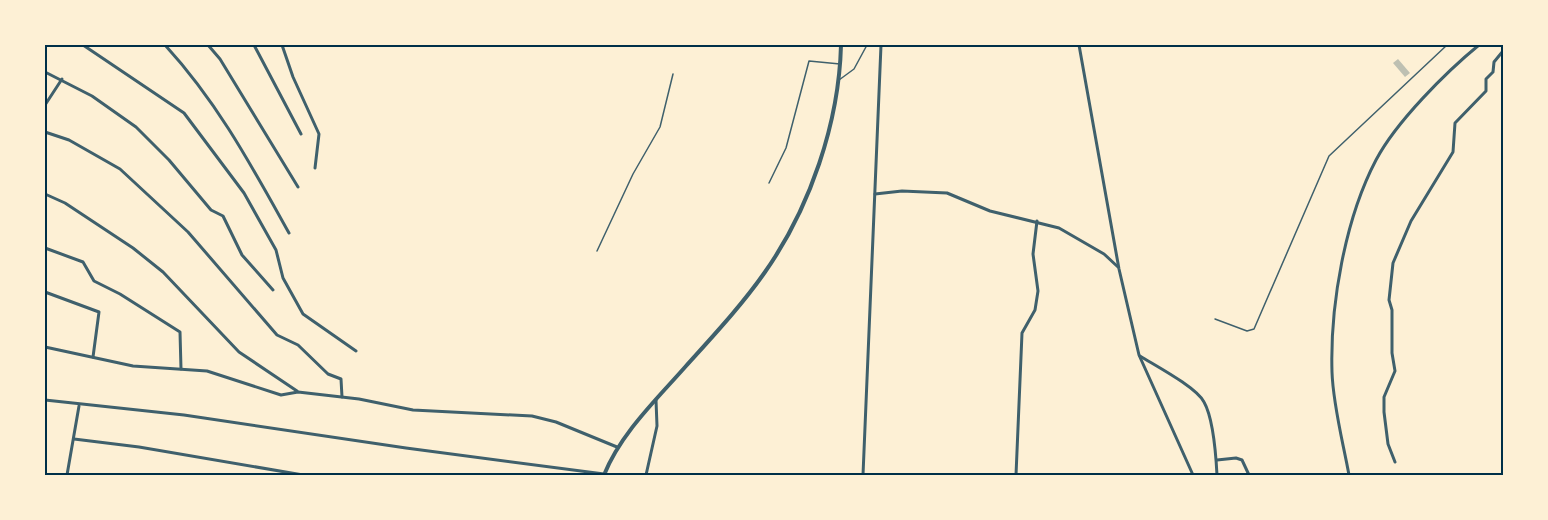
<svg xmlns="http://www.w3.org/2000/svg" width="1548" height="520" font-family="Figtree,sans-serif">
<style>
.building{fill:#bec0b2}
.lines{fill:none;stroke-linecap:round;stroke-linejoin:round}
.service{stroke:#3f606c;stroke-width:1.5}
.minor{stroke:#3f606c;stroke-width:3}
.tertiary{stroke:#3f606c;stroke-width:4}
.neatline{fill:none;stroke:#003049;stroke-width:2}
</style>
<rect width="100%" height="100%" fill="#fdf0d5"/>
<path class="building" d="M 1398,59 L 1410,73 L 1405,77 L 1393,63 Z"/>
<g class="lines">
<g class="service">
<path d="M 839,80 L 854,69 L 867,45"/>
<path d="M 769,183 L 786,148 L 809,61 L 840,64"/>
<path d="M 597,251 L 633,174 L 660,127 L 673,74"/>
<path d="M 1215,319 L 1247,331 L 1254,329 L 1329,156 L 1447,45"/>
</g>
<g class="minor">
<path d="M 83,45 L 184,113 L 244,193 L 276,250 L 283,278 L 303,314 L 356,351"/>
<path d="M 165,45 C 218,103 251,165 289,233"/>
<path d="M 208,45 L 220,59 L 298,187"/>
<path d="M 254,45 L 301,134"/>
<path d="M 282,45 L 293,77 L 319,134 L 315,168"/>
<path d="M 1079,45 L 1119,269 L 1139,355 L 1193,475"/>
<path d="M 45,72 L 92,96 L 136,127 L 169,160 L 211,210 L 223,216 L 242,255 L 273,290"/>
<path d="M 45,105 L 62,79"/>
<path d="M 45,132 L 69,140 L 120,169 L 188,232 L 277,335 L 298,345 L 328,374 L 341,379 L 342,397"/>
<path d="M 45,194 L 65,203 L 133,248 L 163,272 L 239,352 L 297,391"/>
<path d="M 875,194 L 902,191 L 947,193 L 990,211 L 1059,228 L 1104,254 L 1118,267"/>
<path d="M 45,248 L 83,262 L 94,281 L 120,294 L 180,332 L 181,369"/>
<path d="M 45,292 L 99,312 L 93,357"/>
<path d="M 45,347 L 133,366 L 207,371 L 281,395 L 298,392 L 359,399 L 413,410 L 532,416 L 556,422 L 617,447"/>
<path d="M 1140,356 C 1156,366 1196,387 1204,402 C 1213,418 1216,456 1217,475"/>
<path d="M 45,400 L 184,415 L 406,448 L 604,474"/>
<path d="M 74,439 L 139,447 L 303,475"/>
<path d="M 1217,460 L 1236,458 L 1242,460 L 1249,475"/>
<path d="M 1395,462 L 1388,444 L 1384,412 L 1384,397 L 1395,371 L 1392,353 L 1392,310 L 1389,300 L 1393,263 L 1411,221 L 1453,152 L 1455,123 L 1486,91 L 1486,79 L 1493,72 L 1494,62 L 1503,51"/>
<path d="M 67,475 L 79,406"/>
<path d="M 646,475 L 657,426 L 656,400"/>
<path d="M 863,475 L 881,45"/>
<path d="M 1016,475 L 1022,333 L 1035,310 L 1038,291 L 1033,254 L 1037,221"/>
<path d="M 1349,475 C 1343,442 1333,405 1332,372 C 1330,305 1345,219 1376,160 C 1396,122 1446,72 1479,45"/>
</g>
<path class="tertiary" d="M 604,475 C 621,433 656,400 686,366 C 713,336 742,305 765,272 C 810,208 839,123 841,45"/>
</g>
<rect width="1548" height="520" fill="none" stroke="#fdf0d5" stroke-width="93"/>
<rect x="46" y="46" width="1456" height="428" class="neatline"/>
</svg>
